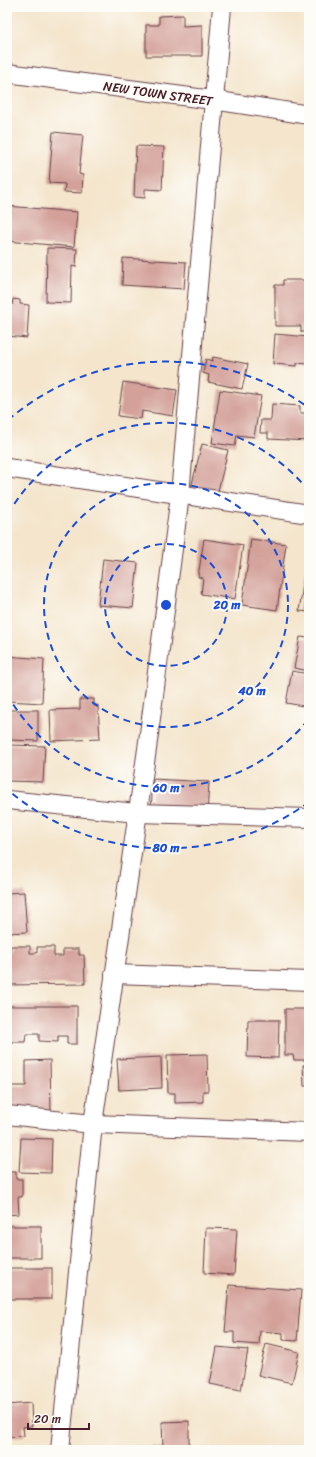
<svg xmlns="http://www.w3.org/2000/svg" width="316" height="1457" font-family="Sriracha,sans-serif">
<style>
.building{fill:#d3a19a}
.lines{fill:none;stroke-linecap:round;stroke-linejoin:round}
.minor-casing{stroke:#643d43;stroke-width:20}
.minor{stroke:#fff;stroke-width:18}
.ring{fill:none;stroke:#1d4ed8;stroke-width:2;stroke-dasharray:7 5}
.labels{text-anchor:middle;stroke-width:4;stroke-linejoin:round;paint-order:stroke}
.street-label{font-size:13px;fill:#4a1f2b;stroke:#fdfcf7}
.centre{fill:#1d4ed8;stroke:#fdfcf7;stroke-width:2}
.ring-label{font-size:12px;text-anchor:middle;font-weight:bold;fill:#1d4ed8;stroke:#fdfcf7;stroke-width:4;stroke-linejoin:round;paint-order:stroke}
</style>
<rect width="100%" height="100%" fill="#fdfcf7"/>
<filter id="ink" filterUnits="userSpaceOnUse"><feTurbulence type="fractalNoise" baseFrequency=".025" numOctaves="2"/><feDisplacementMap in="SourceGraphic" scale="8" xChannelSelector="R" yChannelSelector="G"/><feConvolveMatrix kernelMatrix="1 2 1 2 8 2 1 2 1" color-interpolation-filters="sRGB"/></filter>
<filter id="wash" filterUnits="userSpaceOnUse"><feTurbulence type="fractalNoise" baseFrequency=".012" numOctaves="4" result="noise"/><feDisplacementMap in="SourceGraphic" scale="16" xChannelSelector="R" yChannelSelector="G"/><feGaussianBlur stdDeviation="0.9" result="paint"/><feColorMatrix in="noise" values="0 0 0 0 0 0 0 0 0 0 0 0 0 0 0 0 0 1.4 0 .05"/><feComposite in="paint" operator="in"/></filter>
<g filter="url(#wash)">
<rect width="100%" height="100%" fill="#f4e5cc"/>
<g id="blocks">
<g class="building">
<path d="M 183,15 L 183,26 L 202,25 L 202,56 L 146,56 L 146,25 L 159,25 L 159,16 Z"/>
<path d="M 53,132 L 83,135 L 79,174 L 83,175 L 82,193 L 64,192 L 65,184 L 49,183 Z"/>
<path d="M 136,146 L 164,147 L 162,190 L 145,189 L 145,198 L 134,197 Z"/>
<path d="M 7,206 L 77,212 L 74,247 L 7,241 Z"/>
<path d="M 47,248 L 77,249 L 76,267 L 72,266 L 71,303 L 46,302 Z"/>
<path d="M 123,258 L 186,262 L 184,289 L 122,285 Z"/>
<path d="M 283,280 L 309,280 L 309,332 L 301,332 L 301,326 L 275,326 L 275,285 L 283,285 Z"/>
<path d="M 13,299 L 20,300 L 20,304 L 29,305 L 27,338 L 7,336 L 7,305 L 12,305 Z"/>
<path d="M 275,334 L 309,337 L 309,364 L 297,363 L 297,366 L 273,364 Z"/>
<path d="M 213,357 L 248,364 L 242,389 L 208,382 L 209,375 L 203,373 L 206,359 L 212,361 Z"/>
<path d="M 123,382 L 177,390 L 173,416 L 142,411 L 141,419 L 118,416 Z"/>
<path d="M 220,390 L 261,396 L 254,437 L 237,435 L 235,446 L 212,443 Z"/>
<path d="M 272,404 L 300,406 L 300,413 L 309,413 L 309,441 L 268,439 L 268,433 L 260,433 L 261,420 L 271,420 Z"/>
<path d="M 202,444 L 228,450 L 217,495 L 191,488 Z"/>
<path d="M 204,539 L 243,545 L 235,599 L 201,594 L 203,578 L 198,577 Z"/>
<path d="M 251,539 L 286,544 L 277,610 L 242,605 Z"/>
<path d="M 103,559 L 138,563 L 133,608 L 98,605 Z"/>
<path d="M 305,573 L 309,573 L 309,612 L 299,611 Z"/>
<path d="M 300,637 L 309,638 L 309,671 L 294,668 Z"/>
<path d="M 7,656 L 44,659 L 42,703 L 7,701 Z"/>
<path d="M 292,671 L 309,674 L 309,707 L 286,703 Z"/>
<path d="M 80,699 L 94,699 L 94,706 L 98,705 L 100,739 L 51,741 L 50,710 L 80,709 Z"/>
<path d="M 7,710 L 38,710 L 38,741 L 7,740 Z"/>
<path d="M 7,745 L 45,746 L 43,782 L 7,781 Z"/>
<path d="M 153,779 L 209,782 L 207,814 L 151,811 Z"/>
<path d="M 24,892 L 27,932 L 7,933 L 7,893 Z"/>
<path d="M 11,946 L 30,946 L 30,953 L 37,953 L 37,947 L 54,947 L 54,956 L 63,956 L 63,949 L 79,949 L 79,955 L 84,955 L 85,984 L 7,985 L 7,952 L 10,952 Z"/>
<path d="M 7,1006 L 77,1006 L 77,1044 L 67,1044 L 67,1036 L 58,1036 L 58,1042 L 39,1041 L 39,1034 L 26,1034 L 25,1042 L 7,1042 Z"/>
<path d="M 285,1009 L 309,1009 L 309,1060 L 294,1060 L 293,1055 L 285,1055 Z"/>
<path d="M 248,1020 L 279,1020 L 278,1058 L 247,1057 Z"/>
<path d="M 207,1054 L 208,1091 L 203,1091 L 203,1102 L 175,1103 L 175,1093 L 168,1093 L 167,1055 Z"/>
<path d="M 161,1057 L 162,1088 L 119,1090 L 117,1059 Z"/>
<path d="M 50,1060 L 51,1111 L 7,1112 L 7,1086 L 26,1086 L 26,1061 Z"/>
<path d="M 309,1064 L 309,1086 L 304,1086 L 303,1065 Z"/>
<path d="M 21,1138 L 52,1139 L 51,1173 L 19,1172 Z"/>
<path d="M 7,1172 L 16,1172 L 16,1179 L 22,1179 L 22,1197 L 18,1197 L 19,1214 L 7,1215 Z"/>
<rect x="7" y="1226" width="34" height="32"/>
<path d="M 206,1228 L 237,1229 L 234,1275 L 204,1273 Z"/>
<rect x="7" y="1268" width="45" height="31"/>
<path d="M 229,1285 L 301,1290 L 297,1341 L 283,1340 L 283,1333 L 260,1331 L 259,1345 L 234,1343 L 234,1332 L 225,1332 Z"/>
<path d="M 266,1344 L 299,1352 L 292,1383 L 258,1375 Z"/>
<path d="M 217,1347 L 248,1350 L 241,1390 L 210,1384 Z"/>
<path d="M 31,1403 L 32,1426 L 23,1427 L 24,1436 L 7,1437 L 7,1405 Z"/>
<path d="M 189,1421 L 189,1450 L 152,1450 L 152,1447 L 163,1447 L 162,1422 Z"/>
</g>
</g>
</g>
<g filter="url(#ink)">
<use href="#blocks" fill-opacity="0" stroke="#643d43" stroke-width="1"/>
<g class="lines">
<defs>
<g id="minor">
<path d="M 7,73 L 213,100 L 309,115"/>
<path d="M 7,468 L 309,514"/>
<path d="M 7,800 L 137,813 L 309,818"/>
<path d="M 114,974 L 309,981"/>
<path d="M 7,1115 L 93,1124 L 309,1132"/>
<path d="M 60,1450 L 93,1124 L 147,749 L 180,495 L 222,7"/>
</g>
</defs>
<use href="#minor" class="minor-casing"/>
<use href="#minor" class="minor"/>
</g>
</g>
<g class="ring">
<circle cx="166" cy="605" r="61"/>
<circle cx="166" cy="605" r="122"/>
<path d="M308 720A183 183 0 0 1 8 696M8 514A183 183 0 0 1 308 490"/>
<path d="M309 802A243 243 0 0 1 8 790M8 420A243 243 0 0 1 309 408"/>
</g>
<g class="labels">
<g class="street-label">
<text transform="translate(158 93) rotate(8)" y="5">NEW TOWN STREET</text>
</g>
</g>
<circle cx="166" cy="605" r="6" class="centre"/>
<g class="ring-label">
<text x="227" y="609">20 m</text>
<text x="252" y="695">40 m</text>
<text x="166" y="792">60 m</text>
<text x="166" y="852">80 m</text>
</g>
<rect width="316" height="1457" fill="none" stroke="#fdfcf7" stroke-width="24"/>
<path d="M28 1423v6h61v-6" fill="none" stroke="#4a1f2b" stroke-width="2"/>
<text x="34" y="1423" font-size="12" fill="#4a1f2b" stroke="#fdfcf7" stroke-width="3" paint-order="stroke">20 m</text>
</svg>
